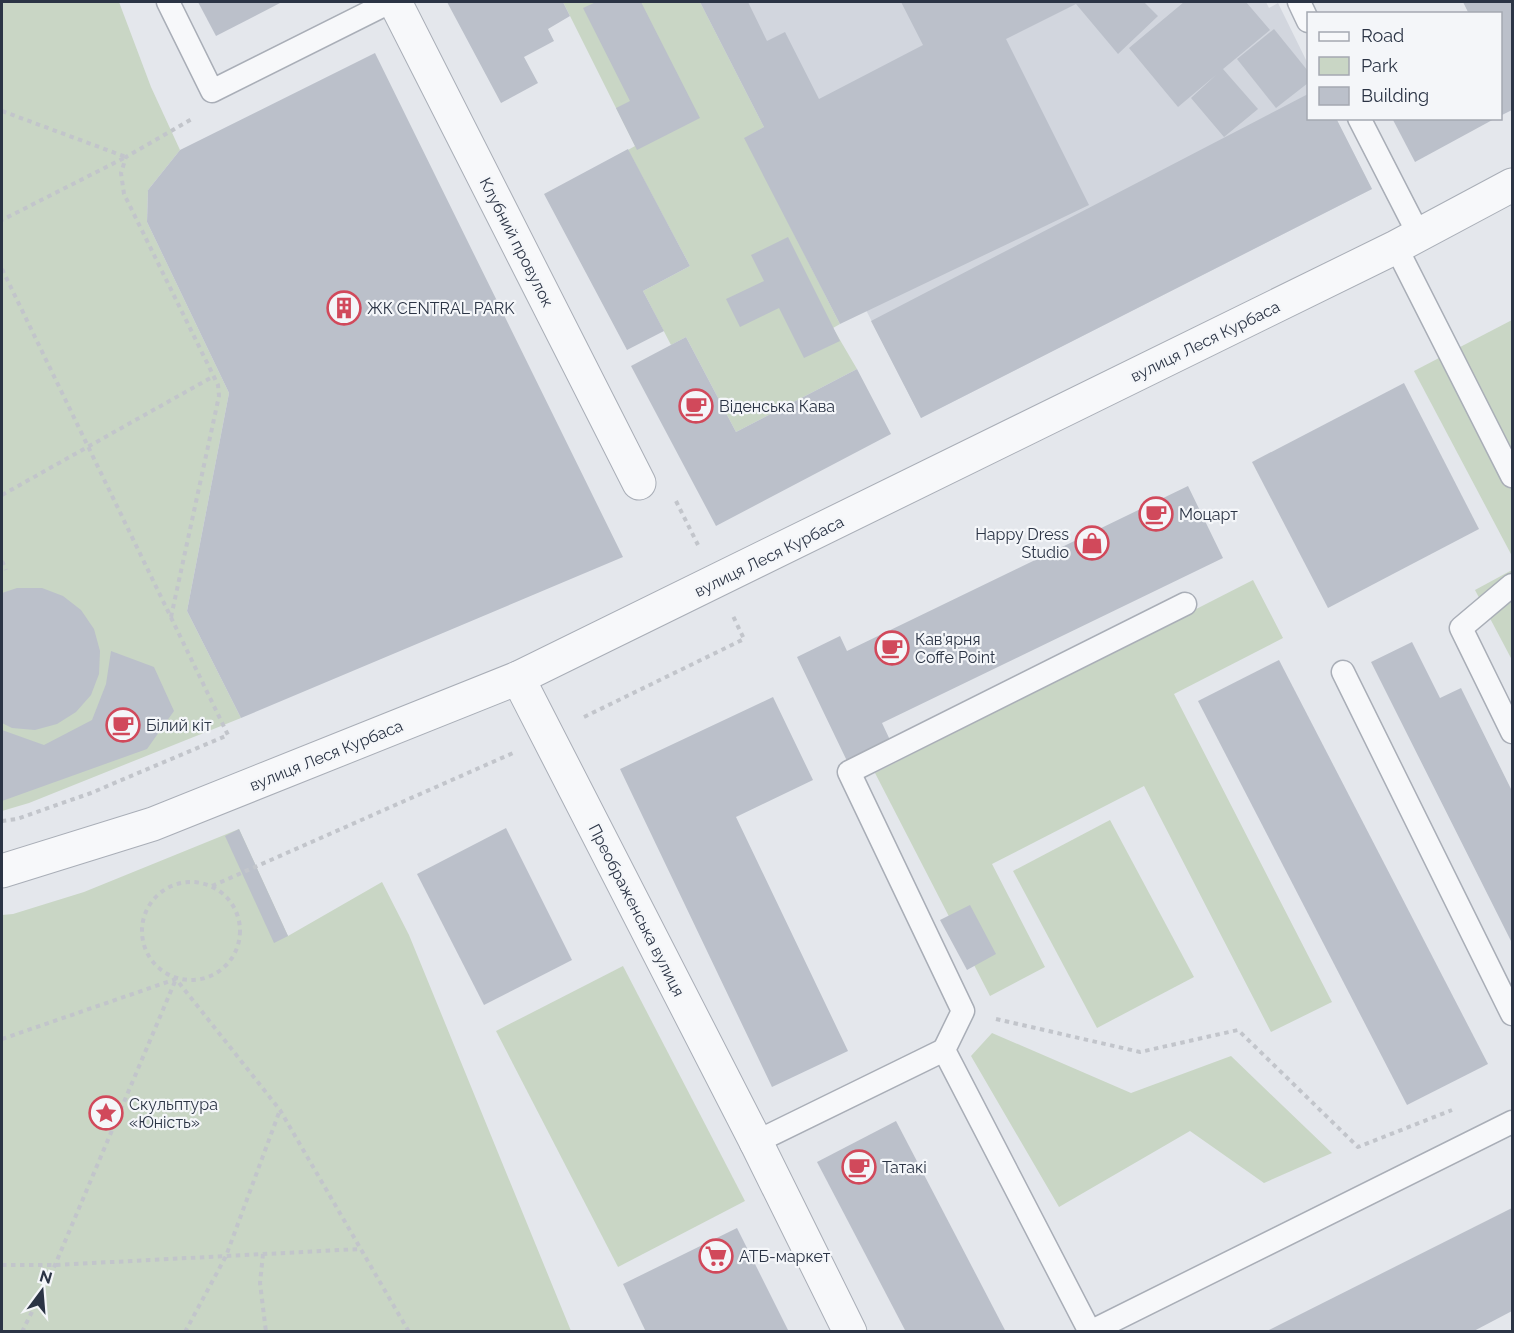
<svg xmlns="http://www.w3.org/2000/svg" width="1514" height="1333" font-family="Raleway,sans-serif">
<style>
.built{fill:#d2d6de}
.green{fill:#c9d6c5}
.building{fill:#bbc0ca}
.lines{fill:none;stroke-linecap:round;stroke-linejoin:round}
.service-casing{stroke:#a9aeb7;stroke-width:25}
.pedestrian-casing{stroke:#a9aeb7;stroke-width:35}
.minor-casing{stroke:#a9aeb7;stroke-width:35}
.path{stroke:#c2c5cb;stroke-width:4;stroke-dasharray:4.5 4.5;stroke-linecap:butt}
.service{stroke:#f7f8fa;stroke-width:22}
.pedestrian{stroke:#f7f8fa;stroke-width:33}
.minor{stroke:#f7f8fa;stroke-width:33}
.labels{text-anchor:middle;stroke-width:4.5;stroke-linejoin:round;paint-order:stroke}
.street-label{font-size:16px;fill:#2b3445;stroke:#f4f6f9}
.poi-label{font-size:16px;fill:#2b3445;stroke:#f4f6f9;text-anchor:start}
</style>
<rect width="100%" height="100%" fill="#e4e7ec"/>
<path class="built" d="M 700,2 L 1266,2 L 1269,8 L 1278,3 L 1308,64 L 1308,118 L 1336,119 L 1372,189 L 921,418 L 866,310 L 744,138 L 764,127 Z"/>
<g class="green">
<path d="M 2,2 L 119,2 L 151,87 L 180,150 L 148,190 L 147,222 L 229,393 L 187,611 L 241,718 L 29,803 L 2,811 Z"/>
<path d="M 563,2 L 700,2 L 764,127 L 745,138 L 840,324 L 833,328 L 857,369 L 736,432 L 686,337 L 671,345 L 643,291 L 690,266 L 628,150 L 635,146 Z"/>
<path d="M 1512,320 L 1512,556 L 1414,371 Z"/>
<path d="M 1512,570 L 1512,660 L 1475,590 Z"/>
<path d="M 1253,580 L 1283,638 L 1174,694 L 1332,1002 L 1271,1032 L 1144,786 L 992,864 L 1045,967 L 990,996 L 875,773 Z"/>
<path d="M 1110,820 L 1194,977 L 1097,1028 L 1013,871 Z"/>
<path d="M 239,829 L 288,936 L 382,882 L 409,935 L 571,1331 L 2,1332 L 2,915 L 13,914 L 84,892 Z"/>
<path d="M 623,966 L 745,1201 L 618,1267 L 496,1031 Z"/>
<path d="M 992,1033 L 1131,1093 L 1231,1056 L 1332,1153 L 1264,1183 L 1190,1131 L 1059,1207 L 971,1056 Z"/>
</g>
<g class="building">
<path d="M 198,2 L 282,2 L 216,36 Z"/>
<path d="M 447,2 L 563,2 L 570,16 L 548,29 L 554,41 L 524,57 L 538,83 L 501,103 Z"/>
<path d="M 596,2 L 641,2 L 700,118 L 637,150 L 616,108 L 630,101 L 583,8 Z"/>
<path d="M 700,2 L 748,2 L 767,41 L 785,32 L 819,99 L 923,45 L 901,2 L 1144,2 L 1158,16 L 1118,54 L 1076,4 L 1006,39 L 1089,205 L 840,324 L 744,138 L 764,127 Z"/>
<path d="M 1184,2 L 1246,2 L 1270,30 L 1223,69 L 1258,109 L 1224,137 L 1191,98 L 1216,75 L 1178,107 L 1129,48 Z"/>
<path d="M 1463,2 L 1512,2 L 1512,110 L 1500,116 L 1500,14 L 1469,14 Z"/>
<path d="M 1274,29 L 1308,71 L 1308,83 L 1276,108 L 1237,59 Z"/>
<path d="M 375,53 L 623,557 L 241,718 L 187,611 L 229,393 L 147,222 L 148,190 L 180,150 Z"/>
<path d="M 1308,94 L 1308,118 L 1336,118 L 1372,189 L 921,418 L 871,321 Z"/>
<path d="M 1392,118 L 1496,118 L 1415,162 Z"/>
<path d="M 628,149 L 690,266 L 643,291 L 664,331 L 627,350 L 544,194 Z"/>
<path d="M 788,237 L 840,341 L 804,358 L 779,308 L 740,327 L 726,299 L 764,281 L 751,255 Z"/>
<path d="M 686,337 L 736,432 L 857,369 L 891,434 L 716,526 L 631,366 Z"/>
<path d="M 1404,383 L 1479,529 L 1328,608 L 1252,462 Z"/>
<path d="M 1188,486 L 1223,558 L 882,723 L 890,740 L 847,761 L 797,657 L 840,636 L 847,651 Z"/>
<path d="M 17,588 L 42,588 L 63,596 L 81,610 L 94,629 L 100,651 L 99,674 L 91,695 L 76,712 L 57,724 L 35,730 L 12,728 L 2,723 L 2,593 Z"/>
<path d="M 1412,642 L 1440,698 L 1461,688 L 1512,791 L 1512,943 L 1371,662 Z"/>
<path d="M 111,651 L 154,667 L 174,711 L 147,749 L 2,801 L 2,730 L 44,745 L 92,720 L 106,684 Z"/>
<path d="M 1279,660 L 1488,1064 L 1407,1105 L 1198,701 Z"/>
<path d="M 773,697 L 813,780 L 736,817 L 848,1051 L 772,1087 L 620,769 Z"/>
<path d="M 506,828 L 572,960 L 484,1005 L 417,874 Z"/>
<path d="M 239,829 L 288,936 L 274,943 L 225,836 Z"/>
<path d="M 970,905 L 996,954 L 967,970 L 940,920 Z"/>
<path d="M 896,1121 L 1006,1332 L 906,1332 L 817,1162 Z"/>
<path d="M 1512,1208 L 1512,1311 L 1472,1332 L 1265,1332 Z"/>
<path d="M 737,1228 L 789,1332 L 646,1332 L 623,1284 Z"/>
</g>
<g class="lines">
<defs>
<g id="service">
<path d="M 168,2 L 212,91 L 390,2"/>
<path d="M 1299,2 L 1308,21"/>
<path d="M 1359,118 L 1419,235"/>
<path d="M 1396,247 L 1512,476"/>
<path d="M 1512,585 L 1461,628 L 1512,732"/>
<path d="M 1185,604 L 849,772 L 963,1011 L 944,1050 L 1090,1332 L 1512,1122"/>
<path d="M 1343,672 L 1512,1014"/>
<path d="M 756,1142 L 944,1050"/>
</g>
<path id="pedestrian" d="M 756,1142 L 850,1332"/>
<g id="minor">
<path d="M 395,2 L 639,483"/>
<path d="M 518,678 L 756,1142"/>
<path d="M 2,871 L 153,824 L 518,678 L 1396,247 L 1512,185"/>
</g>
</defs>
<use href="#service" class="service-casing"/>
<use href="#pedestrian" class="pedestrian-casing"/>
<use href="#minor" class="minor-casing"/>
<g class="path">
<path d="M 2,111 L 126,157 L 2,220"/>
<path d="M 2,269 L 228,735 L 91,793 L 17,819 L 2,821"/>
<path d="M 2,495 L 214,376"/>
<path d="M 676,501 L 698,545"/>
<path d="M 2,561 L 6,570"/>
<path d="M 171,617 L 219,396 L 218,385 L 124,194 L 121,173 L 126,157 L 192,119"/>
<path d="M 584,717 L 744,639 L 733,616"/>
<circle cx="191" cy="931" r="49"/>
<path d="M 212,886 L 513,753"/>
<path d="M 996,1019 L 1140,1052 L 1238,1030 L 1358,1147 L 1452,1110"/>
<path d="M 2,1039 L 176,979 L 280,1110 L 409,1332"/>
<path d="M 263,1254 L 260,1283 L 266,1332"/>
<path d="M 2,1265 L 55,1265 L 360,1249"/>
<path d="M 22,1332 L 55,1265 L 176,979"/>
<path d="M 185,1332 L 226,1256 L 280,1110"/>
</g>
<use href="#service" class="service"/>
<use href="#pedestrian" class="pedestrian"/>
<use href="#minor" class="minor"/>
</g>
<defs>
<symbol id="building-ring" viewBox="-11 -11 22 22"><circle r="9.5" fill="#f4f6f9" stroke="#d1495b" stroke-width="1.5"/><path d="M-4-6H4V6H1V3H-1V6H-4ZM-2.5-4.3h1.7v1.8h-1.7ZM.8-4.3h1.7v1.8H.8ZM-2.5-1h1.7V.8h-1.7ZM.8-1h1.7V.8H.8Z" fill="#d1495b"/></symbol>
<symbol id="cafe-ring" viewBox="-11 -11 22 22"><circle r="9.5" fill="#f4f6f9" stroke="#d1495b" stroke-width="1.5"/><path d="M-5.5-4.5H6V0H3Q3 3.5 0 3.5H-2.5Q-5.5 3.5-5.5 0ZM3-3.2v2h1.7v-2ZM-6 4.5H4V6H-6Z" fill="#d1495b"/></symbol>
<symbol id="shop-ring" viewBox="-11 -11 22 22"><circle r="9.5" fill="#f4f6f9" stroke="#d1495b" stroke-width="1.5"/><path d="M-5-2.5h2.3a2.7 3.5 0 0 1 5.4 0H5L5.5 6h-11ZM-1.5-2.5h3a1.5 2.3 0 0 0-3 0Z" fill="#d1495b"/></symbol>
<symbol id="sight-ring" viewBox="-11 -11 22 22"><circle r="9.5" fill="#f4f6f9" stroke="#d1495b" stroke-width="1.5"/><path d="M0-6L1.8-2.2L6-1.7L2.9 1.2L3.7 5.4L0 3.3L-3.7 5.4L-2.9 1.2L-6-1.7L-1.8-2.2Z" fill="#d1495b"/></symbol>
<symbol id="supermarket-ring" viewBox="-11 -11 22 22"><circle r="9.5" fill="#f4f6f9" stroke="#d1495b" stroke-width="1.5"/><path d="M-6-5.5h2.5l.6 2H6L4.5 2H-2.5L-4.4-4H-6ZM-1.5 3.2a1.3 1.3 0 1 0 .1 0ZM3 3.2a1.3 1.3 0 1 0 .1 0Z" fill="#d1495b"/></symbol>
</defs>
<g fill-rule="evenodd">
<use href="#building-ring" x="325" y="289" width="38" height="38"/>
<use href="#cafe-ring" x="677" y="387" width="38" height="38"/>
<use href="#cafe-ring" x="1137" y="495" width="38" height="38"/>
<use href="#shop-ring" x="1073" y="524" width="38" height="38"/>
<use href="#cafe-ring" x="873" y="629" width="38" height="38"/>
<use href="#cafe-ring" x="104" y="706" width="38" height="38"/>
<use href="#sight-ring" x="87" y="1094" width="38" height="38"/>
<use href="#cafe-ring" x="840" y="1148" width="38" height="38"/>
<use href="#supermarket-ring" x="697" y="1237" width="38" height="38"/>
</g>
<g class="labels">
<g class="street-label">
<text transform="translate(517 242) rotate(63)" y="6">Клубний провулок</text>
<text transform="translate(1205 341) rotate(-26)" y="6">вулиця Леся Курбаса</text>
<text transform="translate(769 556) rotate(-26)" y="6">вулиця Леся Курбаса</text>
<text transform="translate(326 755) rotate(-22)" y="6">вулиця Леся Курбаса</text>
<text transform="translate(637 910) rotate(63)" y="6">Преображенська вулиця</text>
</g>
<g class="poi-label">
<text x="367" y="314">ЖК CENTRAL PARK</text>
<text x="719" y="412">Віденська Кава</text>
<text x="1179" y="520">Моцарт</text>
<text x="1069" y="540" text-anchor="end">Happy Dress<tspan x="1069" dy="18">Studio</tspan></text>
<text x="915" y="645">Кав'ярня<tspan x="915" dy="18">Coffe Point</tspan></text>
<text x="146" y="731">Білий кіт</text>
<text x="129" y="1110">Скульптура<tspan x="129" dy="18">«Юність»</tspan></text>
<text x="882" y="1173">Татакі</text>
<text x="739" y="1262">АТБ-маркет</text>
</g>
</g>
<rect width="1514" height="1333" fill="none" stroke="#2b3445" stroke-width="6"/>
<rect x="1307" y="12" width="195" height="108" fill="#f4f6f9" stroke="#a4a8b1" stroke-width="1.5"/>
<rect x="1319" y="32" width="30" height="9" fill="#f7f8fa" stroke="#a4a8b1" stroke-width="1.5"/>
<text x="1361" y="42" font-size="18" fill="#2b3445">Road</text>
<rect x="1319" y="57" width="30" height="18" fill="#c9d6c5" stroke="#a4a8b1" stroke-width="1.5"/>
<text x="1361" y="72" font-size="18" fill="#2b3445">Park</text>
<rect x="1319" y="87" width="30" height="18" fill="#bbc0ca" stroke="#a4a8b1" stroke-width="1.5"/>
<text x="1361" y="102" font-size="18" fill="#2b3445">Building</text>
<g transform="translate(42 1291) rotate(16)" stroke="#f4f6f9" stroke-width="4.5" paint-order="stroke">
<path d="M0-4.5L10 22L0 15L-10 22Z" fill="#2b3445"/>
<text y="-9" font-size="16" font-weight="bold" text-anchor="middle" fill="#2b3445">N</text>
</g>
</svg>
